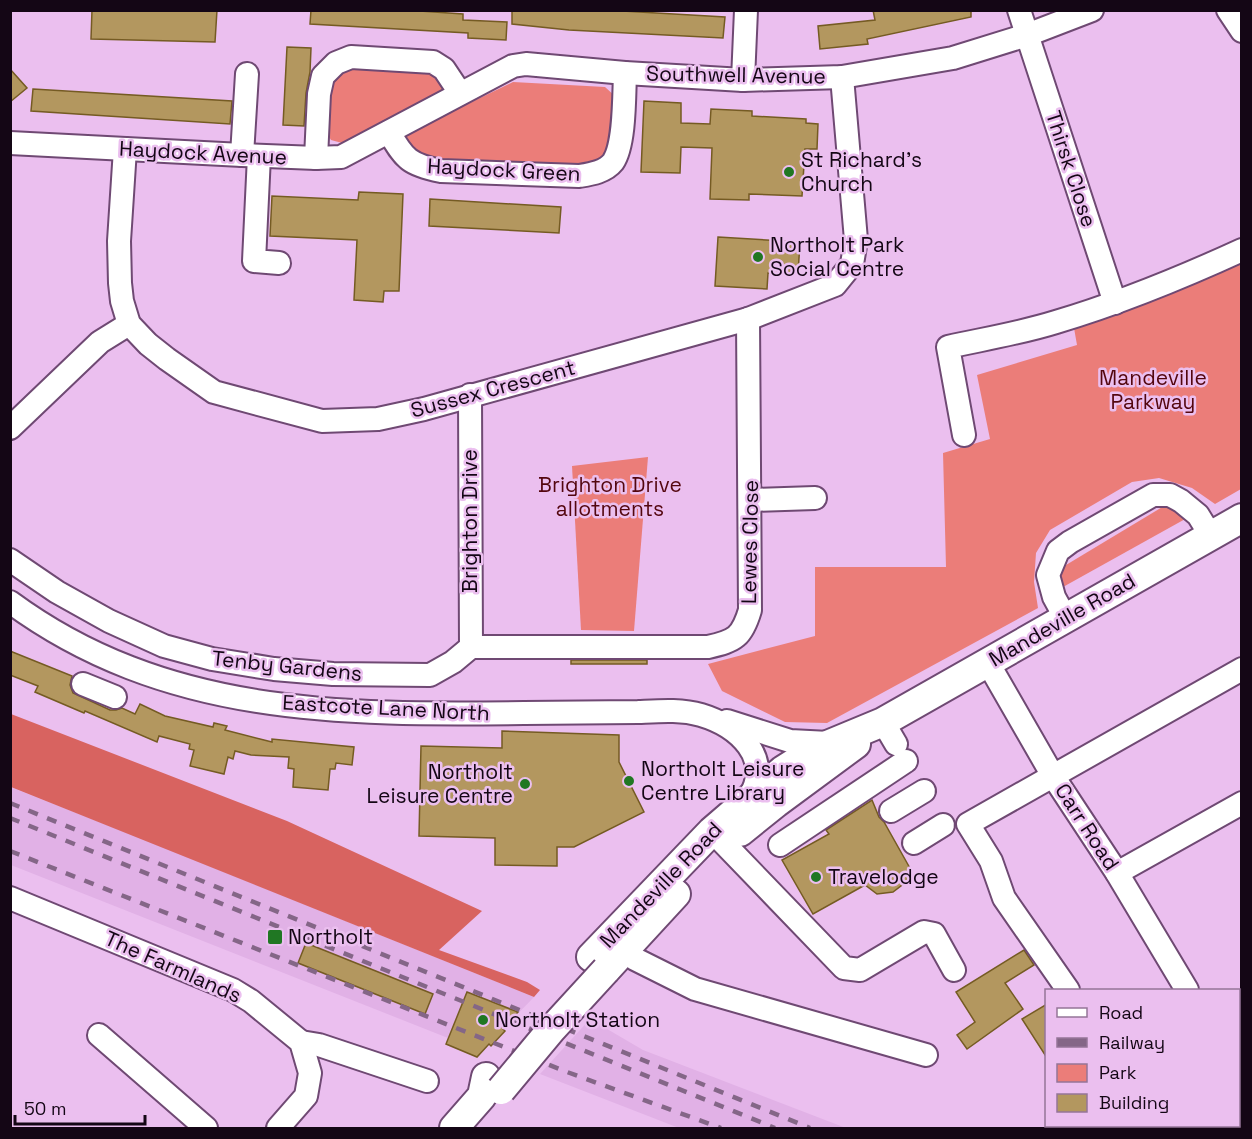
<svg xmlns="http://www.w3.org/2000/svg" width="1252" height="1139" font-family="'Space Grotesk',sans-serif">
<style>
.built{fill:#e1b1e6}
.green{fill:#eb7d79}
.forest{fill:#d86360}
.building{fill:#b3975f;stroke:#755b23;stroke-width:1.5}
.lines{fill:none;stroke-linecap:round;stroke-linejoin:round}
.minor-casing{stroke:#6f4973;stroke-width:26}
.major-casing{stroke:#6f4973;stroke-width:32}
.minor{stroke:#fff;stroke-width:22}
.major{stroke:#fff;stroke-width:28}
.rail{stroke:#846687;stroke-width:4.5;stroke-dasharray:10 10;stroke-linecap:butt}
.major-bridge-casing{stroke:#6f4973;stroke-width:32;stroke-linecap:butt}
.major-bridge{stroke:#fff;stroke-width:28}
.poi-dot{fill:#207723;stroke:#ebbfef;stroke-width:2}
.labels{text-anchor:middle;stroke-width:5;stroke-linejoin:round;paint-order:stroke}
.street-label{font-size:21px;fill:#140615;stroke:#ebbfef}
.poi-label{font-size:21px;fill:#140615;stroke:#ebbfef;text-anchor:start}
.park-label{font-size:21px;fill:#53060e;stroke:#ebbfef}
</style>
<rect width="100%" height="100%" fill="#ebbfef"/>
<g class="built">
<path d="M 10,787 L 135,836 L 534,997 L 504,1028 L 505,1031 L 491,1046 L 489,1044 L 477,1057 L 446,1044 L 448,1038 L 11,865 Z"/>
<path d="M 590,1019 L 643,1050 L 846,1128 L 679,1128 L 540,1074 Z"/>
</g>
<g class="green">
<path d="M 354,63 L 431,67 L 446,83 L 457,109 L 513,82 L 605,87 L 616,97 L 613,145 L 603,161 L 582,168 L 428,161 L 412,147 L 396,118 L 342,143 L 331,140 L 325,130 L 329,84 L 338,71 Z"/>
<path d="M 1241,260 L 1241,489 L 1215,504 L 1192,488 L 1159,478 L 1132,482 L 1050,530 L 1036,553 L 1034,582 L 1038,608 L 827,723 L 785,722 L 722,691 L 708,664 L 815,636 L 815,567 L 946,567 L 943,453 L 990,439 L 977,375 L 1077,345 L 1074,328 Z"/>
<path d="M 648,457 L 634,631 L 581,630 L 572,466 Z"/>
<path d="M 1164,506 L 1175,507 L 1187,518 L 1063,587 C 1059,578 1058,572 1066,565 Z"/>
</g>
<path class="forest" d="M 11,714 L 287,821 L 482,911 L 439,950 L 527,982 L 540,990 L 534,997 L 11,787 Z"/>
<g class="building">
<path d="M 92,10 L 217,10 L 215,42 L 91,39 Z"/>
<path d="M 311,10 L 405,10 L 463,14 L 463,20 L 507,22 L 506,40 L 468,38 L 468,33 L 310,24 Z"/>
<path d="M 512,10 L 605,10 L 725,17 L 723,38 L 569,30 L 512,24 Z"/>
<path d="M 873,10 L 971,10 L 971,17 L 867,39 L 868,44 L 820,49 L 818,26 L 875,20 Z"/>
<path d="M 287,47 L 311,48 L 310,72 L 306,93 L 304,126 L 283,125 Z"/>
<path d="M 10,69 L 27,88 L 10,102 Z"/>
<path d="M 33,89 L 232,101 L 230,124 L 31,111 Z"/>
<path d="M 644,101 L 681,103 L 681,123 L 710,124 L 711,109 L 752,111 L 752,116 L 806,119 L 806,123 L 818,124 L 817,149 L 805,149 L 802,196 L 749,194 L 749,200 L 710,199 L 712,148 L 681,147 L 680,173 L 641,172 Z"/>
<path d="M 359,192 L 403,194 L 399,291 L 384,291 L 383,302 L 354,300 L 357,240 L 270,236 L 272,196 L 358,200 Z"/>
<path d="M 430,199 L 561,207 L 559,233 L 429,226 Z"/>
<path d="M 718,237 L 800,242 L 798,274 L 768,273 L 767,289 L 715,286 Z"/>
<path d="M 10,651 L 72,676 L 70,685 L 73,693 L 110,710 L 116,710 L 122,708 L 135,714 L 140,704 L 165,716 L 213,727 L 214,723 L 227,726 L 225,730 L 272,742 L 272,739 L 354,747 L 352,765 L 336,763 L 335,769 L 330,769 L 328,790 L 293,787 L 294,769 L 288,768 L 289,757 L 251,755 L 235,751 L 233,759 L 228,757 L 224,774 L 190,766 L 194,750 L 189,749 L 190,744 L 159,736 L 157,742 L 85,711 L 84,713 L 35,692 L 38,686 L 10,675 Z"/>
<rect x="571" y="660" width="76" height="4"/>
<path d="M 502,731 L 619,735 L 619,762 L 644,812 L 574,847 L 557,847 L 557,866 L 495,865 L 495,838 L 419,836 L 421,746 L 502,748 Z"/>
<path d="M 872,800 L 879,817 L 884,822 L 911,870 L 906,882 L 893,892 L 877,894 L 865,885 L 813,914 L 782,860 L 829,834 L 826,830 Z"/>
<path d="M 306,943 L 433,994 L 425,1014 L 298,963 Z"/>
<path d="M 1024,950 L 1034,965 L 1005,983 L 1023,1009 L 967,1049 L 957,1035 L 975,1022 L 956,992 Z"/>
<path d="M 467,992 L 518,1012 L 503,1029 L 505,1031 L 491,1046 L 489,1044 L 477,1057 L 446,1044 Z"/>
<path d="M 1047,1004 L 1047,1058 L 1022,1019 Z"/>
</g>
<g class="lines">
<defs>
<g id="minor">
<path d="M 1019,10 L 1115,303"/>
<path d="M 1228,10 L 1242,31"/>
<path d="M 743,80 L 746,10"/>
<path d="M 389,132 C 404,159 410,165 441,171 L 579,176 C 591,174 605,172 613,162 C 625,145 624,95 625,73"/>
<path d="M 10,143 L 242,155 L 316,158 L 341,157 L 513,66 L 526,64 L 625,73 L 743,80 L 842,77 L 953,58 L 1027,35 L 1092,10"/>
<path d="M 125,149 L 119,241 L 120,283 L 122,301 L 129,324 L 148,344 L 167,359 L 214,392 L 322,421 L 378,419 L 424,409 L 748,319 L 835,285 L 852,264 L 856,240 L 842,77"/>
<path d="M 242,155 L 247,74"/>
<path d="M 259,156 L 254,261 L 279,263"/>
<path d="M 316,158 L 319,94 L 323,76 L 336,63 L 351,57 L 433,62 L 444,69 L 460,93"/>
<path d="M 470,395 L 471,647"/>
<path d="M 10,428 L 100,342 L 129,324"/>
<path d="M 964,435 L 948,347 C 984,339 1021,333 1056,322 C 1120,303 1181,278 1242,250"/>
<path d="M 751,500 L 815,498"/>
<path d="M 10,560 L 57,592 L 109,621 L 164,646 L 212,659 L 274,669 L 333,674 L 430,675 L 453,662 L 471,647"/>
<path d="M 10,602 C 165,716 341,715 524,713 C 562,713 600,712 638,712 C 659,711 681,709 701,715 C 738,726 774,758 749,798"/>
<path d="M 1066,619 L 1054,597 L 1048,575 L 1058,551 L 1070,542 L 1153,495 L 1170,495 L 1181,501 L 1198,515 L 1211,536"/>
<path d="M 471,647 L 708,647 C 735,641 742,637 750,610 L 748,319"/>
<path d="M 988,663 L 1053,776 L 1117,873 L 1187,990"/>
<path d="M 83,684 L 115,697"/>
<path d="M 727,721 L 790,741 L 829,743"/>
<path d="M 883,722 L 896,744"/>
<path d="M 891,811 L 924,791"/>
<path d="M 712,831 L 844,968 L 860,970 L 924,932 L 934,934 L 954,970"/>
<path d="M 914,843 L 943,825"/>
<path d="M 780,845 L 906,761"/>
<path d="M 1117,873 L 1242,803"/>
<path d="M 10,898 L 233,990 L 251,1001 L 301,1042 L 310,1073 L 306,1096 L 278,1128"/>
<path d="M 625,951 L 635,959 L 695,989 L 926,1055"/>
<path d="M 1068,990 L 1004,898 L 991,861 L 968,824 L 1242,669"/>
<path d="M 99,1035 L 206,1128"/>
<path d="M 1238,1036 L 1242,1038"/>
<path d="M 301,1042 L 319,1045 L 427,1081"/>
<path d="M 1161,1126 L 1168,1128"/>
</g>
<g id="major">
<path d="M 740,832 L 776,803 L 856,744"/>
<path d="M 591,957 L 712,831 L 783,770 L 813,751 L 883,722 L 1242,518"/>
<path d="M 606,970 L 676,894"/>
<path d="M 454,1128 L 482,1096 L 486,1077"/>
</g>
</defs>
<use href="#minor" class="minor-casing"/>
<use href="#major" class="major-casing"/>
<use href="#minor" class="minor"/>
<use href="#major" class="major"/>
<g class="rail">
<path d="M 10,803 L 810,1128"/>
<path d="M 10,818 L 775,1128"/>
<path d="M 10,851 L 567,1072 L 721,1128"/>
</g>
<defs>
<path id="major-bridge" d="M 501,1090 L 551,1030 L 606,970"/>
</defs>
<use href="#major-bridge" class="major-bridge-casing"/>
<use href="#major-bridge" class="major-bridge"/>
</g>
<g class="poi-dot">
<circle cx="789" cy="172" r="6"/>
<circle cx="758" cy="257" r="6"/>
<circle cx="629" cy="781" r="6"/>
<circle cx="525" cy="784" r="6"/>
<circle cx="816" cy="877" r="6"/>
<rect x="267" y="929" width="16" height="16" rx="3"/>
<circle cx="483" cy="1020" r="6"/>
</g>
<g class="labels">
<g class="street-label">
<text transform="translate(736 75) rotate(1)" y="7">Southwell Avenue</text>
<text transform="translate(203 153) rotate(3)" y="7">Haydock Avenue</text>
<text transform="translate(1071 169) rotate(72)" y="7">Thirsk Close</text>
<text transform="translate(504 170) rotate(3)" y="7">Haydock Green</text>
<text transform="translate(493 389) rotate(-15)" y="7">Sussex Crescent</text>
<text transform="translate(470 521) rotate(-90)" y="7">Brighton Drive</text>
<text transform="translate(750 542) rotate(-89)" y="7">Lewes Close</text>
<text transform="translate(1062 620) rotate(-30)" y="7">Mandeville Road</text>
<text transform="translate(287 666) rotate(6)" y="7">Tenby Gardens</text>
<text transform="translate(386 708) rotate(3)" y="7">Eastcote Lane North</text>
<text transform="translate(1087 827) rotate(57)" y="7">Carr Road</text>
<text transform="translate(661 885) rotate(-46)" y="7">Mandeville Road</text>
<text transform="translate(173 967) rotate(24)" y="7">The Farmlands</text>
</g>
<g class="poi-label">
<text x="801" y="167">St Richard's<tspan x="801" dy="24">Church</tspan></text>
<text x="770" y="252">Northolt Park<tspan x="770" dy="24">Social Centre</tspan></text>
<text x="641" y="776">Northolt Leisure<tspan x="641" dy="24">Centre Library</tspan></text>
<text x="513" y="779" text-anchor="end">Northolt<tspan x="513" dy="24">Leisure Centre</tspan></text>
<text x="828" y="884">Travelodge</text>
<text x="288" y="944">Northolt</text>
<text x="495" y="1027">Northolt Station</text>
</g>
<g class="park-label">
<text x="1153" y="385">Mandeville<tspan x="1153" dy="24">Parkway</tspan></text>
<text x="610" y="492">Brighton Drive<tspan x="610" dy="24">allotments</tspan></text>
</g>
</g>
<rect width="1252" height="1139" fill="none" stroke="#140615" stroke-width="24"/>
<rect x="1045" y="989" width="195" height="138" fill="#ebbfef" stroke="#957598" stroke-width="1.5"/>
<rect x="1057" y="1008" width="30" height="9" fill="#ffffff" stroke="#957598" stroke-width="1.5"/>
<text x="1099" y="1019" font-size="18" fill="#140615">Road</text>
<rect x="1057" y="1038" width="30" height="9" fill="#846687" stroke="#957598" stroke-width="1.5"/>
<text x="1099" y="1049" font-size="18" fill="#140615">Railway</text>
<rect x="1057" y="1064" width="30" height="18" fill="#eb7d79" stroke="#957598" stroke-width="1.5"/>
<text x="1099" y="1079" font-size="18" fill="#140615">Park</text>
<rect x="1057" y="1094" width="30" height="18" fill="#b3975f" stroke="#957598" stroke-width="1.5"/>
<text x="1099" y="1109" font-size="18" fill="#140615">Building</text>
<path d="M15 1115v9h130v-9" fill="none" stroke="#140615" stroke-width="3"/>
<text x="24" y="1115" font-size="18" fill="#140615" stroke="#ebbfef" stroke-width="4.5" paint-order="stroke">50 m</text>
</svg>
